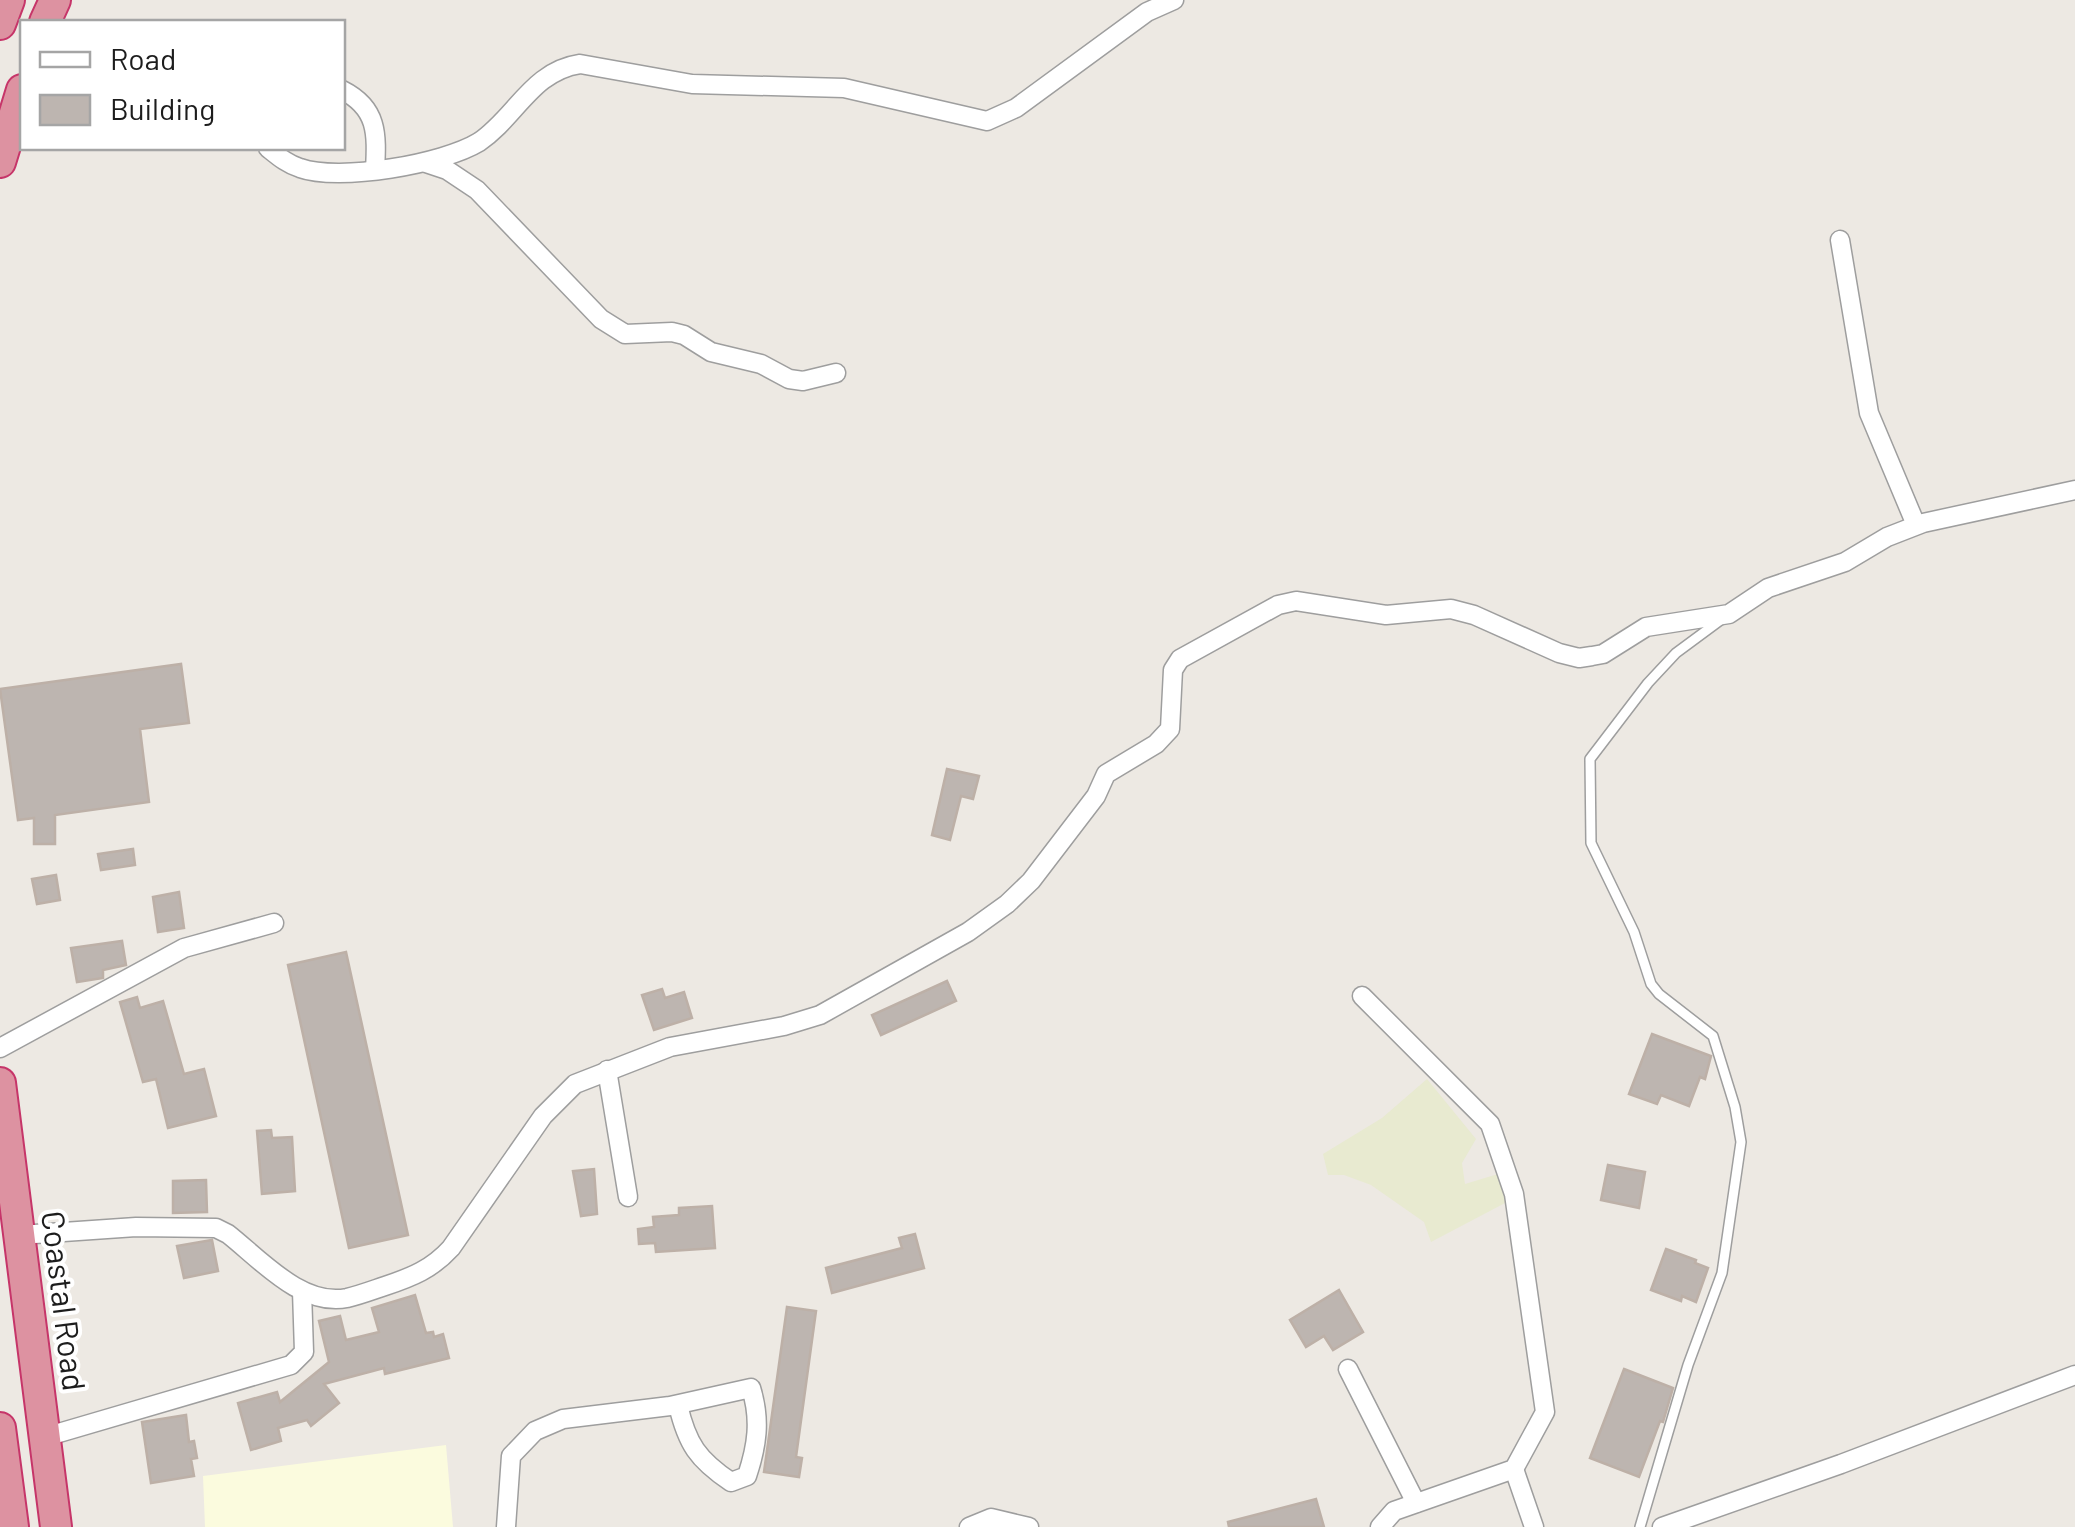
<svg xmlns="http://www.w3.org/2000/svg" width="2075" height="1527" font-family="Barlow,sans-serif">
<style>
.education{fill:#fbfbde}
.farmland{fill:#e8ead0}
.building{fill:#bdb5b0;stroke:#bdb0a7;stroke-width:2.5}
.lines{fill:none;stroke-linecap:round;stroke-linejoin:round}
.lane-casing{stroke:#9e9e9e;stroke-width:12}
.street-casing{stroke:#9e9e9e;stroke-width:21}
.highway-casing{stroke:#c63569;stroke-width:34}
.lane{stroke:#fff;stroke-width:9}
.street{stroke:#fff;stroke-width:18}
.highway{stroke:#dd92a1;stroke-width:30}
.labels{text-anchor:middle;stroke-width:8;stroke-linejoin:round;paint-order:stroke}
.street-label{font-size:32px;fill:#1d1d1d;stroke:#fff}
</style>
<rect width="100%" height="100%" fill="#ede9e3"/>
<path class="education" d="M 446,1445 L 453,1527 L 205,1527 L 203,1476 Z"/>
<path class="farmland" d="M 1427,1079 L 1476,1139 L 1462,1163 L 1465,1184 L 1498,1174 L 1507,1202 L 1431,1242 L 1424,1222 L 1371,1185 L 1344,1175 L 1328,1175 L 1323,1154 L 1382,1118 Z"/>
<g class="building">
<path d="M 181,664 L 189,723 L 140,729 L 149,802 L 55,815 L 55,844 L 34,844 L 34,818 L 18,820 L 0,689 Z"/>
<path d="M 947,769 L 979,776 L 973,799 L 961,796 L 950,840 L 932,835 Z"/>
<path d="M 133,849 L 135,865 L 101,870 L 98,854 Z"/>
<path d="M 56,875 L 60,900 L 37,904 L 32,879 Z"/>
<path d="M 179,892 L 184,928 L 158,932 L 153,897 Z"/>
<path d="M 122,941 L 126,965 L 103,970 L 103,978 L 77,982 L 71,948 Z"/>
<path d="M 346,952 L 408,1235 L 349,1248 L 288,965 Z"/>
<path d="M 947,981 L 956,1001 L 881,1035 L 872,1015 Z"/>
<path d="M 662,989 L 665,998 L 684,992 L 692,1018 L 654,1030 L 642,995 Z"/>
<path d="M 137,997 L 140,1008 L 163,1001 L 184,1074 L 204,1069 L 216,1116 L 168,1128 L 156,1079 L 143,1082 L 120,1002 Z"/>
<path d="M 1652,1034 L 1711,1056 L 1705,1079 L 1700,1077 L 1689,1106 L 1661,1095 L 1657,1104 L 1629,1094 Z"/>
<path d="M 271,1130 L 272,1138 L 292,1137 L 295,1191 L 262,1194 L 257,1131 Z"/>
<path d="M 1608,1165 L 1645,1172 L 1639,1208 L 1601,1200 Z"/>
<path d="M 594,1169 L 597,1214 L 581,1216 L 573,1171 Z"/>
<path d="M 206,1180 L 207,1212 L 173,1213 L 173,1181 Z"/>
<path d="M 712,1206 L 715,1248 L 656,1252 L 655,1243 L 639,1244 L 638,1229 L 654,1227 L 653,1217 L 679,1215 L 679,1208 Z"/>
<path d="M 915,1234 L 924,1268 L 832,1293 L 826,1268 L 902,1248 L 899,1238 Z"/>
<path d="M 212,1240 L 218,1271 L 184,1278 L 177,1246 Z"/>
<path d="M 1666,1249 L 1696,1260 L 1695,1263 L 1708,1268 L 1696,1302 L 1682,1296 L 1681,1301 L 1651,1290 Z"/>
<path d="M 1339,1290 L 1363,1332 L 1333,1350 L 1324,1336 L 1306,1347 L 1290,1320 Z"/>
<path d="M 415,1295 L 426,1333 L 433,1332 L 434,1337 L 443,1334 L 449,1358 L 385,1374 L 384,1368 L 324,1384 L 339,1403 L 311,1426 L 307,1420 L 278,1428 L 281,1441 L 251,1450 L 238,1403 L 277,1392 L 280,1402 L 329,1362 L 319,1321 L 340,1316 L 346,1340 L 379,1332 L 372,1308 Z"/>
<path d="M 787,1307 L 816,1311 L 796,1457 L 802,1458 L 799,1477 L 764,1472 Z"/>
<path d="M 1624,1369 L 1673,1388 L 1663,1422 L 1660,1421 L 1639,1477 L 1590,1458 Z"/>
<path d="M 186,1415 L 189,1442 L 194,1441 L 197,1458 L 191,1459 L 194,1476 L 151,1483 L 142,1422 Z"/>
<path d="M 1316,1499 L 1324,1527 L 1229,1527 L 1228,1522 Z"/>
</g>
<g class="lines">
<defs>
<path id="lane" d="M 1640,1527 L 1688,1365 L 1722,1273 L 1741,1142 L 1735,1107 L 1713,1036 L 1659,994 L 1651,984 L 1634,932 L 1591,843 L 1590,759 L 1648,683 L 1676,653 L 1722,619"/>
<g id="street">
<path d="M 342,90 C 378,108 377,134 375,170"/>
<path d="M 268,148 C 278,156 287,164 300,168 C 339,182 443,164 479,142 C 516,117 532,71 580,64 L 692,84 L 844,88 L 987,121 L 1016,108 L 1147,12 L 1174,0"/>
<path d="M 426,163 L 447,170 L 477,190 L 601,319 L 625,334 L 672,332 L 684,335 L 711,352 L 761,364 L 789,379 L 803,381 L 836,373"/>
<path d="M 1840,240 L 1869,413 L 1916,525"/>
<path d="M 1362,996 L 1490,1124 L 1514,1194 L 1545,1412 L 1514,1469 L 1394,1511 L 1380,1527"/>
<path d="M 0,1048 L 184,948 L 274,923"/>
<path d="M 607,1070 L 628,1197"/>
<path d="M 20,1235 L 136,1227 L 216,1228 L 228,1234 C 261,1260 302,1307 347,1298 C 360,1295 373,1290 385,1286 C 412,1277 432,1269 451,1248 L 543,1116 L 575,1084 L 670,1047 L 784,1026 L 820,1015 L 968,932 L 1007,904 L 1031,881 L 1096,796 L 1106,774 L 1156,744 L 1170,729 L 1173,670 L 1180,659 L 1278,605 L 1296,601 L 1386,615 L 1451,609 L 1474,615 L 1559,653 L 1579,658 L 1592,656 L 1603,654 L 1646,627 L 1729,614 L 1768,588 L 1845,562 L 1887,537 L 1923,523 L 2075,490"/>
<path d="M 1348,1369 L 1416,1503"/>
<path d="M 45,1437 L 291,1365 L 304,1352 L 302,1291"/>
<path d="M 1514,1469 L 1534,1527"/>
<path d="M 506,1527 L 511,1456 L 535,1431 L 563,1419 L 670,1406 L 751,1388 C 761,1420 757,1446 747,1476 L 731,1482 C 698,1460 687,1444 678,1405 L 670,1406"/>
<path d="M 969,1527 L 991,1518 L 1029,1527"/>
<path d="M 1662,1527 L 1841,1464 L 2075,1375"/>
</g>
<g id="highway">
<path d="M 45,22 L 55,0"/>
<path d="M 0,24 L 9,0"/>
<path d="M 0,162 L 22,90"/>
<path d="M 0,1083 L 56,1527"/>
<path d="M 0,1428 L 13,1527"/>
</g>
</defs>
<use href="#lane" class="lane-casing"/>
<use href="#street" class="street-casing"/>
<use href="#highway" class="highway-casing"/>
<use href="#lane" class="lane"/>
<use href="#street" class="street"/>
<use href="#highway" class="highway"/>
</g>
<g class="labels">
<g class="street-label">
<text transform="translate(63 1301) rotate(83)" y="11">Coastal Road</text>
</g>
</g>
<rect x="20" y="20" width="325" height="130" fill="#ffffff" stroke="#a5a5a5" stroke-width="2.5"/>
<rect x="40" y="52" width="50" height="15" fill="#ffffff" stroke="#a5a5a5" stroke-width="2.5"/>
<text x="110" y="70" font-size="30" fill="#1d1d1d">Road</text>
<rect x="40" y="95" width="50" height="30" fill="#bdb5b0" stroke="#a5a5a5" stroke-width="2.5"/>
<text x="110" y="120" font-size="30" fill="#1d1d1d">Building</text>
</svg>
